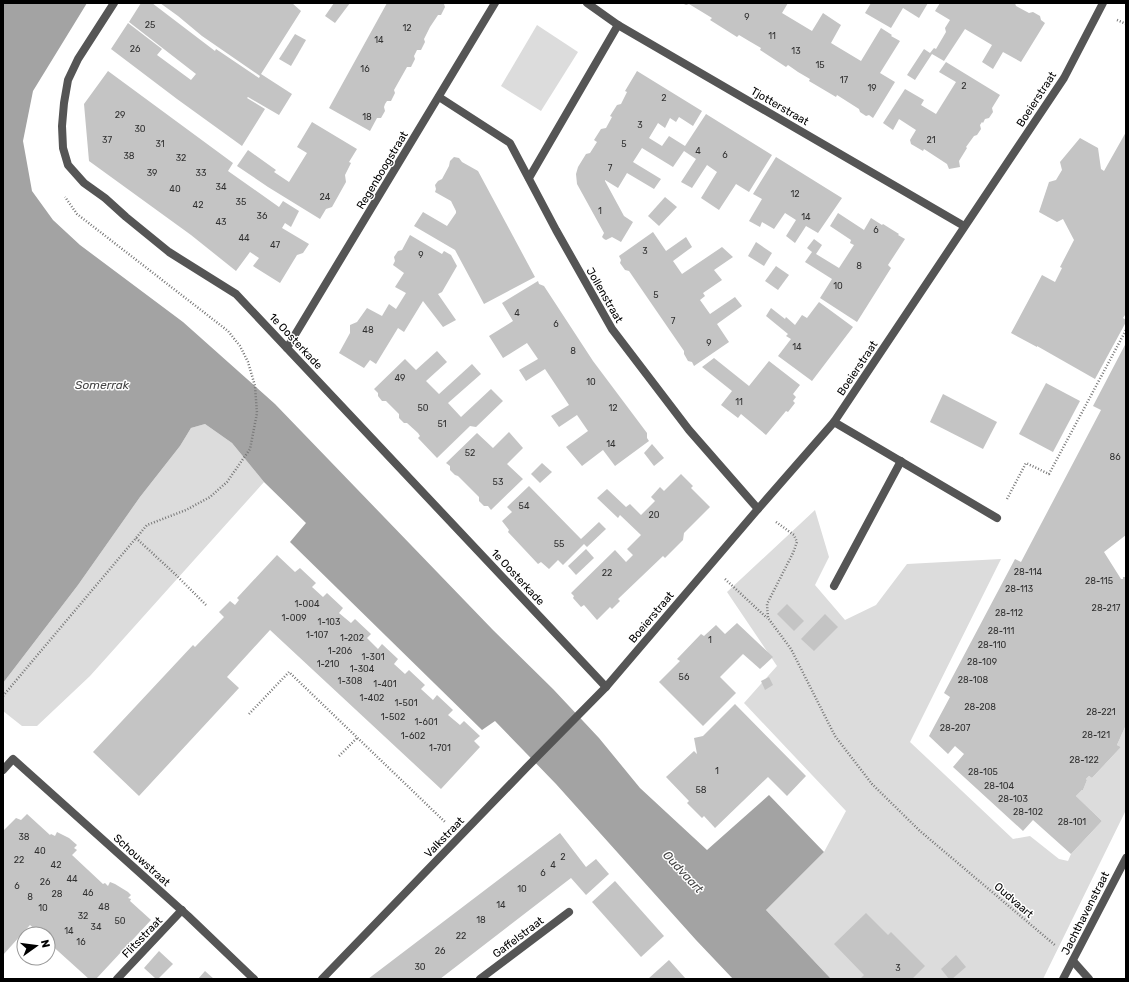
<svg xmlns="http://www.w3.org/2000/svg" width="1129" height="982" font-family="Rubik,sans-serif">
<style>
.green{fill:#dcdcdc}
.water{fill:#a3a3a3}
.building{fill:#c4c4c4}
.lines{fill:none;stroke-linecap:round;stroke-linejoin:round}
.path{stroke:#777;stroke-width:2.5;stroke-dasharray:1 2;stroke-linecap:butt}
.lane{stroke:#555;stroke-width:8}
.street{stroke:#555;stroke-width:8}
.labels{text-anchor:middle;stroke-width:3;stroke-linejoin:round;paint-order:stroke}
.number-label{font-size:9px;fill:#313131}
.street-label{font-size:11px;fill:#000;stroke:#fff}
.water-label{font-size:12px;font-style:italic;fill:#444;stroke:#fff}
</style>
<rect width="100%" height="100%" fill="#fff"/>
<g class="green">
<path d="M 537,25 L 578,52 L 541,111 L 501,86 Z"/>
<path d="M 205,424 L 232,443 L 264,482 L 90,676 L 37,726 L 22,726 L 3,711 L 3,683 L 78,585 L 140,497 L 180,446 L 191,428 Z"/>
<path d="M 815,510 L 829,557 L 815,585 L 845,620 L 876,605 L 907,564 L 1001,559 L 910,742 L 1013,839 L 1030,836 L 1059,859 L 1068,861 L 1071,854 L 1102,821 L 1076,796 L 1082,790 L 1083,790 L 1087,780 L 1086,779 L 1089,776 L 1092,778 L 1121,747 L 1117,745 L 1126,725 L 1126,810 L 1043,979 L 831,979 L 766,910 L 824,852 L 846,811 L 744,703 L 777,666 L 727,592 Z"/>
</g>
<path class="water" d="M 3,3 L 87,3 L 33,91 L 23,141 L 32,191 L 53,220 L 80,245 L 183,322 L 275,404 L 493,630 L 553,689 L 599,738 L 640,788 L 707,850 L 769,795 L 824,852 L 766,910 L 831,979 L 733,979 L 696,940 L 556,784 L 495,721 L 482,730 L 290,542 L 306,523 L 264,482 L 232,443 L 205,424 L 191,428 L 180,446 L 140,497 L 78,585 L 3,683 Z"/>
<g class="building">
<path d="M 141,3 L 152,3 L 215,51 L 216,49 L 259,78 L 260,76 L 202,36 L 178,16 L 160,3 L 292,3 L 301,11 L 261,74 L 292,94 L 279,115 L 248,97 L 247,98 L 265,109 L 242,146 L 177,99 L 111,49 L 128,23 L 162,49 L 157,55 L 191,80 L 196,74 L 129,22 Z"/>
<path d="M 334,3 L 350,3 L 335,23 L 325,16 Z"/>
<path d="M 387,3 L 445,3 L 444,4 L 445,7 L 441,15 L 438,15 L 430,27 L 424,39 L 425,42 L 421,50 L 417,50 L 414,56 L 415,59 L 411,67 L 407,67 L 394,90 L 395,93 L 391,101 L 387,101 L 385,104 L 384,107 L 385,111 L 381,118 L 377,118 L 370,131 L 329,108 Z"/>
<path d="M 682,3 L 788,3 L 782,13 L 812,31 L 823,13 L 841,25 L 831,43 L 861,61 L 881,28 L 892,35 L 891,36 L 900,41 L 880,73 L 895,82 L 873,118 L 869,115 L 866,116 L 860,112 L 859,109 L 837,95 L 836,97 L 809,81 L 810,79 L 798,72 L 788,65 L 786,67 L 760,50 L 761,48 L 749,41 L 739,35 L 737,37 L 710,20 L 712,18 L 689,4 L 686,5 Z"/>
<path d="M 871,3 L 928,3 L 919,18 L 903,8 L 891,28 L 865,13 Z"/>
<path d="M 940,3 L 1015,3 L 1016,6 L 1029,13 L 1033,12 L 1040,16 L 1041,20 L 1045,23 L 1021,62 L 1003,52 L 993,69 L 982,62 L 992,45 L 965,29 L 944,61 L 932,54 L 915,80 L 907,75 L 924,49 L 930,53 L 934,48 L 936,49 L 946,32 L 945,28 L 950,20 L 935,11 Z"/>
<path d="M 295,34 L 306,40 L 291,66 L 279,59 Z"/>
<path d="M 946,62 L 1000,95 L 992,108 L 993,112 L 989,118 L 985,119 L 983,123 L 982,122 L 980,125 L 981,129 L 977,135 L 974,136 L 966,147 L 967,148 L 959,161 L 960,167 L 949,169 L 947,164 L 924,149 L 923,151 L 911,144 L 910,140 L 916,130 L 899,119 L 893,130 L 883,123 L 905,89 L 924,100 L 921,105 L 936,114 L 956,82 L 939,72 Z"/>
<path d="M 108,71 L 233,163 L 228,171 L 279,207 L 283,201 L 299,211 L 291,227 L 285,223 L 282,228 L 309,244 L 303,253 L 297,255 L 280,283 L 253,266 L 259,258 L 250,252 L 236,271 L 191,235 L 89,161 L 84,104 Z"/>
<path d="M 637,71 L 702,111 L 693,126 L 679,117 L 676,122 L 670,118 L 665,128 L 658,123 L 649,138 L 662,146 L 669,136 L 685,146 L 706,114 L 772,155 L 749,192 L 736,184 L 719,210 L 701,198 L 717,172 L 707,165 L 692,188 L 681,182 L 696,159 L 684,151 L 673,167 L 642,148 L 633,162 L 661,179 L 654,189 L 627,173 L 618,188 L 605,180 L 605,181 L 624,216 L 633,222 L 621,242 L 612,237 L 606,240 L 604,239 L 602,237 L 604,233 L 577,184 L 576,174 L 578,167 L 586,154 L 590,153 L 597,142 L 594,140 L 601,129 L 606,128 L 612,117 L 610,116 L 617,105 L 621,104 L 627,92 L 625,91 Z"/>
<path d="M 312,122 L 357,149 L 349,162 L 351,163 L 345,175 L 346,182 L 332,207 L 326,209 L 320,219 L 268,187 L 237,166 L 248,150 L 276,170 L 274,172 L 289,182 L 307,153 L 297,147 Z"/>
<path d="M 1126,132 L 1126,315 L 1125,315 L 1123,318 L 1126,320 L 1126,322 L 1095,379 L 1037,346 L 1037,347 L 1011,333 L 1042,275 L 1055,282 L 1062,268 L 1060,267 L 1074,240 L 1063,219 L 1057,222 L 1039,212 L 1049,182 L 1056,180 L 1062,170 L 1060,162 L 1080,138 L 1098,148 L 1101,169 L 1104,171 Z"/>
<path d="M 454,157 L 459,158 L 462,162 L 478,171 L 535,277 L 484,304 L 455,250 L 414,226 L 423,212 L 447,226 L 456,213 L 456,211 L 451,201 L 435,192 L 436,189 L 435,185 L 438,181 L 442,179 L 449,166 L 450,161 Z"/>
<path d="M 776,157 L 842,198 L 818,233 L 806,226 L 795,243 L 786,236 L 796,220 L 785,213 L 774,229 L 762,222 L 760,227 L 749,221 L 762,199 L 753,194 Z"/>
<path d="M 665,197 L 677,207 L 659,226 L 648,216 Z"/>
<path d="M 838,213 L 864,230 L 871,218 L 882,225 L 883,224 L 899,234 L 898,235 L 905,239 L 888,265 L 891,268 L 857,322 L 820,298 L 832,279 L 805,262 L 812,252 L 807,248 L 814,239 L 822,245 L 816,254 L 839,268 L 854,245 L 850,243 L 851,240 L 830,226 Z"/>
<path d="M 653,232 L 666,251 L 686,237 L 692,247 L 673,261 L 682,274 L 722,247 L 733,257 L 714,270 L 722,280 L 703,293 L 705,296 L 700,300 L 710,314 L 735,297 L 742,306 L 717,324 L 729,342 L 694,366 L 692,362 L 688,361 L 684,354 L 684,351 L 629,271 L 625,270 L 620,263 L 621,260 L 619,256 Z"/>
<path d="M 410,235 L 442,254 L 444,251 L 451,255 L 457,266 L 442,292 L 438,294 L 456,320 L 443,327 L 423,301 L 404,332 L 398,328 L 376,364 L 370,360 L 364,368 L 339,353 L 350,333 L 350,325 L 357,322 L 367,308 L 382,316 L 389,304 L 396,309 L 406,293 L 395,287 L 404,273 L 393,265 L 395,261 L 394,257 L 398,251 L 402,250 Z"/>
<path d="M 756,242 L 772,253 L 764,266 L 748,256 Z"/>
<path d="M 776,266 L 789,275 L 778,290 L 765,281 Z"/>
<path d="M 538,281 L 539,284 L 544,286 L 593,361 L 647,433 L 647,438 L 649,441 L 615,466 L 603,450 L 582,466 L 566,447 L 588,431 L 577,415 L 559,427 L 551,416 L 569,405 L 545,369 L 526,381 L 519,370 L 538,359 L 527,343 L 503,358 L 489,336 L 513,321 L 502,303 Z"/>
<path d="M 819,302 L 853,327 L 812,381 L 778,356 L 791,339 L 786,336 L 788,334 L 766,316 L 771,308 L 785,319 L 786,317 L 795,325 L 802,315 L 807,318 Z"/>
<path d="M 1126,343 L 1126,535 L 1104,552 L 1121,579 L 1123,579 L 1123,577 L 1125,577 L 1126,583 L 1126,725 L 1117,745 L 1121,747 L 1092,778 L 1089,776 L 1086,779 L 1087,780 L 1083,790 L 1082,790 L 1076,796 L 1102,821 L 1071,854 L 1033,820 L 1023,831 L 953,767 L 964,754 L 955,746 L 948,754 L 929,736 L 950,697 L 944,693 L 1015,559 L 1021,562 L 1101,410 L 1093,406 Z"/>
<path d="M 437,351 L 447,362 L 426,381 L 439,394 L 472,364 L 481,374 L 448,403 L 461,417 L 491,389 L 503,401 L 476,427 L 470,426 L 437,458 L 418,438 L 420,436 L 418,433 L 407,423 L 404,423 L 399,418 L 399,414 L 386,401 L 382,401 L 378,396 L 378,393 L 374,389 L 405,359 L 416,370 Z"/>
<path d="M 714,358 L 749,386 L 769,361 L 800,385 L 793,394 L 796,397 L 793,401 L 795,403 L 788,412 L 786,411 L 766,435 L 741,414 L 738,418 L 721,405 L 732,391 L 702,367 Z"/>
<path d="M 1046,383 L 1080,401 L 1053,452 L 1019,434 Z"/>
<path d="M 943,394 L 997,422 L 983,449 L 930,422 Z"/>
<path d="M 509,432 L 523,448 L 507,464 L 523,479 L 491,510 L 488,506 L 484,506 L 479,501 L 479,497 L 458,476 L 455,475 L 450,470 L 450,466 L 446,463 L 477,433 L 493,448 Z"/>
<path d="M 652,444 L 664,458 L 654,466 L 644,453 Z"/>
<path d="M 542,463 L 552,472 L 540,483 L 531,474 Z"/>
<path d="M 681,474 L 693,486 L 691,488 L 710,507 L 684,533 L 683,540 L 665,558 L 663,556 L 618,599 L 620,601 L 612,609 L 610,607 L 597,620 L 584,605 L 581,607 L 573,598 L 574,596 L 571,593 L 615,550 L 626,562 L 633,555 L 627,549 L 641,535 L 620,515 L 618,518 L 597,498 L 607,489 L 626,507 L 630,504 L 641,515 L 655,501 L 651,497 L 660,487 L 664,491 Z"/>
<path d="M 529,486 L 581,539 L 599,522 L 606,529 L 587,547 L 584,544 L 563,565 L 558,560 L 549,569 L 541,562 L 538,564 L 508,532 L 509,530 L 502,521 L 512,512 L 507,507 Z"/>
<path d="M 586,549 L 594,558 L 576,575 L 568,566 Z"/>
<path d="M 277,555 L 295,572 L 300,568 L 316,583 L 312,587 L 323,597 L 327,593 L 343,608 L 339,613 L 351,623 L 355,619 L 371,634 L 367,638 L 378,649 L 382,644 L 398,659 L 394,664 L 405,674 L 409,670 L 425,685 L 421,689 L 433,700 L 437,695 L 453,710 L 448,715 L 460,725 L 464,721 L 480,736 L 474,741 L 480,747 L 441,789 L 270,630 L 227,677 L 239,688 L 139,796 L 93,752 L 193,645 L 195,647 L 224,617 L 219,612 L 230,601 L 235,605 L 239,600 L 237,598 Z"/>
<path d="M 787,604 L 804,621 L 794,631 L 777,614 Z"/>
<path d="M 825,614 L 838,627 L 814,651 L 801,639 Z"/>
<path d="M 737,623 L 773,657 L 760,669 L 743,654 L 720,677 L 736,693 L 703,726 L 659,682 L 680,661 L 677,659 L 701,634 L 704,636 L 716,625 L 725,634 Z"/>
<path d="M 769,677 L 773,685 L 765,690 L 761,681 Z"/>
<path d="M 735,704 L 806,776 L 787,796 L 768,777 L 715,828 L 704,816 L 702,818 L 687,803 L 689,801 L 666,777 L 694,751 L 697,754 L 694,738 L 703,736 Z"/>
<path d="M 27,814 L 50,835 L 51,834 L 55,836 L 57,832 L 69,838 L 77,845 L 74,848 L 77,850 L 72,855 L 103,884 L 105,883 L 108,886 L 110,882 L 115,884 L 128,892 L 131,895 L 128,898 L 131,899 L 130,901 L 151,920 L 96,979 L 89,979 L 48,942 L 48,934 L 40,934 L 30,925 L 3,955 L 3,831 L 16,818 L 21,820 Z"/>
<path d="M 560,833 L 586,867 L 596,859 L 609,874 L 586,895 L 571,878 L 440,979 L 368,979 Z"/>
<path d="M 615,881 L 664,936 L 641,957 L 592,902 Z"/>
<path d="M 866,913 L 888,935 L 891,932 L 925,966 L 912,979 L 860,979 L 864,975 L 834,944 Z"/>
<path d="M 159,951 L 173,964 L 158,979 L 156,979 L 144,968 Z"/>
<path d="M 956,955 L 966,967 L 952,979 L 949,979 L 941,969 Z"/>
<path d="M 669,960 L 686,979 L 648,979 Z"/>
<path d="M 205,971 L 214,979 L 198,979 Z"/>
</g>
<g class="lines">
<g class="path">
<path d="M 1117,20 L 1126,24"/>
<path d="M 1007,499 L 1026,463 L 1049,474 L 1126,330"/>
<path d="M 776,522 L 794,535 L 797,542 L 793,553 L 767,604 L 768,618 L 791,649 L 835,736 L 872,784 L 920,831 L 1056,946"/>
<path d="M 136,538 L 175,574 L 206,605"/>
<path d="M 725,579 L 767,618"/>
<path d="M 3,696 L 147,525 L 186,510 L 210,497 L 227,482 L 250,449 L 257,413 L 255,386 L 248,362 L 240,346 L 228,331 L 77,214 L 65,197"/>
<path d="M 249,714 L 289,672 L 445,822"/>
<path d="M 339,756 L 357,738"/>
</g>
<g class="lane">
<path d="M 834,422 L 997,518"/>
<path d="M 834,586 L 901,461"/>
<path d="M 117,979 L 182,910"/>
</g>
<g class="street">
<path d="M 114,3 L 78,59 L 68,80 L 64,103 L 62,126 L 63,148 L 68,165 L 84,183 L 105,198 L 126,217 L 169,252 L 236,294 L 606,687"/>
<path d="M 587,3 L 618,25 L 964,226"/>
<path d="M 439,97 L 510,143 L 556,230 L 612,329 L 689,430 L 758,509"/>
<path d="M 529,178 L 618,25"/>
<path d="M 287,348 L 495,3"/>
<path d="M 3,770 L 13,759 L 188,916 L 254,979"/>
<path d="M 1073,961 L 1089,979"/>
<path d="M 322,979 L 527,767 L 606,687 L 758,509 L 834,422 L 1064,78 L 1103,3"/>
<path d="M 480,979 L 569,912"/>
<path d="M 1063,979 L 1126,858"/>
</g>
</g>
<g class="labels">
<g class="number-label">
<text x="747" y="20">9</text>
<text x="150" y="28">25</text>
<text x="407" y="31">12</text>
<text x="772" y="39">11</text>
<text x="379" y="43">14</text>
<text x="135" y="52">26</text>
<text x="796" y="54">13</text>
<text x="820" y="68">15</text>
<text x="365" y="72">16</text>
<text x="844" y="83">17</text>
<text x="964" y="89">2</text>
<text x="872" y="91">19</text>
<text x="664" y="101">2</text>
<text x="120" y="118">29</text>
<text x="367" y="120">18</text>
<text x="640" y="128">3</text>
<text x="140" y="132">30</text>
<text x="107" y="143">37</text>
<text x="931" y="143">21</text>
<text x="160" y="147">31</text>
<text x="624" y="147">5</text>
<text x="698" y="154">4</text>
<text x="725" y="158">6</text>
<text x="129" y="159">38</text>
<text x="181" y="161">32</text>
<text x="610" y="171">7</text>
<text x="152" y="176">39</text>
<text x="201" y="176">33</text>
<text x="221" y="190">34</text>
<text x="175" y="192">40</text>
<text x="795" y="197">12</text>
<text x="325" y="200">24</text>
<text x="241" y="205">35</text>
<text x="198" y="208">42</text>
<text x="600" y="214">1</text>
<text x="262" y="219">36</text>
<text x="806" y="220">14</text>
<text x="221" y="225">43</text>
<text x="876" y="233">6</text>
<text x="244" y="241">44</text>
<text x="275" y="248">47</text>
<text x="645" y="254">3</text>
<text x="421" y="258">9</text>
<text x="859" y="269">8</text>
<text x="838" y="289">10</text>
<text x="656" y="298">5</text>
<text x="517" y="316">4</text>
<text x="673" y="324">7</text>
<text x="556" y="327">6</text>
<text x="368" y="333">48</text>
<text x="709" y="346">9</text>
<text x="797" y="350">14</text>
<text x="573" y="354">8</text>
<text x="400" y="381">49</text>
<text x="591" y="385">10</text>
<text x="739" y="405">11</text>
<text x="423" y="411">50</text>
<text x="613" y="411">12</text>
<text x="442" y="427">51</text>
<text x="611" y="447">14</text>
<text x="470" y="456">52</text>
<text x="1115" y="460">86</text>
<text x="498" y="485">53</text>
<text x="524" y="509">54</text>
<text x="654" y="518">20</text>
<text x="559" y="547">55</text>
<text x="1028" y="575">28-114</text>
<text x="607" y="576">22</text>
<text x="1099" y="584">28-115</text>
<text x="1019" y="592">28-113</text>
<text x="307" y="607">1-004</text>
<text x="1106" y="611">28-217</text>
<text x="1009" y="616">28-112</text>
<text x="294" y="621">1-009</text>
<text x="329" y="625">1-103</text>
<text x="1001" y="634">28-111</text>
<text x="317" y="638">1-107</text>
<text x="352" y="641">1-202</text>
<text x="710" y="643">1</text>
<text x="992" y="648">28-110</text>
<text x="340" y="654">1-206</text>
<text x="373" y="660">1-301</text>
<text x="982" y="665">28-109</text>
<text x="328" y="667">1-210</text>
<text x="362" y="672">1-304</text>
<text x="684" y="680">56</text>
<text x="973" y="683">28-108</text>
<text x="350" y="684">1-308</text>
<text x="385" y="687">1-401</text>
<text x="372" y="701">1-402</text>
<text x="406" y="706">1-501</text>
<text x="980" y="710">28-208</text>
<text x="1101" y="715">28-221</text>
<text x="393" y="720">1-502</text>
<text x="426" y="725">1-601</text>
<text x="955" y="731">28-207</text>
<text x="1096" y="738">28-121</text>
<text x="413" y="739">1-602</text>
<text x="440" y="751">1-701</text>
<text x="1084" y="763">28-122</text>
<text x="717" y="774">1</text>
<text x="983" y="775">28-105</text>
<text x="999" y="789">28-104</text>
<text x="701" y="793">58</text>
<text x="1013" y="802">28-103</text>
<text x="1028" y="815">28-102</text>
<text x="1072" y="825">28-101</text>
<text x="24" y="840">38</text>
<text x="40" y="854">40</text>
<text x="563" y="860">2</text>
<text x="19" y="863">22</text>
<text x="56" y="868">42</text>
<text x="553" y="868">4</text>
<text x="543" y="876">6</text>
<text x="72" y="882">44</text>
<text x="45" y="885">26</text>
<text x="17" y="889">6</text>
<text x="522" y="892">10</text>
<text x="88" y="896">46</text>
<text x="57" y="897">28</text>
<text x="30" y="900">8</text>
<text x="501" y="908">14</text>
<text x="104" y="910">48</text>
<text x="43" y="911">10</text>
<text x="83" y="919">32</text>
<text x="481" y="923">18</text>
<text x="120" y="924">50</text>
<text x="96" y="930">34</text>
<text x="69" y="934">14</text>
<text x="461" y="939">22</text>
<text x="81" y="945">16</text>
<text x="440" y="954">26</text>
<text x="420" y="970">30</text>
<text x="898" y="971">3</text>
</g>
<g class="street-label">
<text transform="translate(1036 99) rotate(-57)" y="4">Boeierstraat</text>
<text transform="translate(780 106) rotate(30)" y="4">Tjotterstraat</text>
<text transform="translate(382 170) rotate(-59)" y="4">Regenboogstraat</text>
<text transform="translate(605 295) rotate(60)" y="4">Jollenstraat</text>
<text transform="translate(296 341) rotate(47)" y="4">1e Oosterkade</text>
<text transform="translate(857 368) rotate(-56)" y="4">Boeierstraat</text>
<text transform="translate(518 577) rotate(47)" y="4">1e Oosterkade</text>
<text transform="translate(651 617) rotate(-50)" y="4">Boeierstraat</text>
<text transform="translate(444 837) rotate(-46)" y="4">Valkstraat</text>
<text transform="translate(142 860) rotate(42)" y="4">Schouwstraat</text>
<text transform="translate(1014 900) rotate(41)" y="4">Oudvaart</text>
<text transform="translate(1085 913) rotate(-63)" y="4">Jachthavenstraat</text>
<text transform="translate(142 937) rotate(-46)" y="4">Flitsstraat</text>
<text transform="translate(518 937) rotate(-37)" y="4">Gaffelstraat</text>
</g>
<g class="water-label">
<text x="102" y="389">Somerrak</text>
<text transform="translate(683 872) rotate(47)" y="4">Oudvaart</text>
</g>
</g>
<rect width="1129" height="982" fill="none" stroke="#000000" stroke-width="8"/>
<g transform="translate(36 946) rotate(76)"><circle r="19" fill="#ffffff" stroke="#999999"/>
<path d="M0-3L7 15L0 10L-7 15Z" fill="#000000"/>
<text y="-6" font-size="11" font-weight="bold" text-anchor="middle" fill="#000000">N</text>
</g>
</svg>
